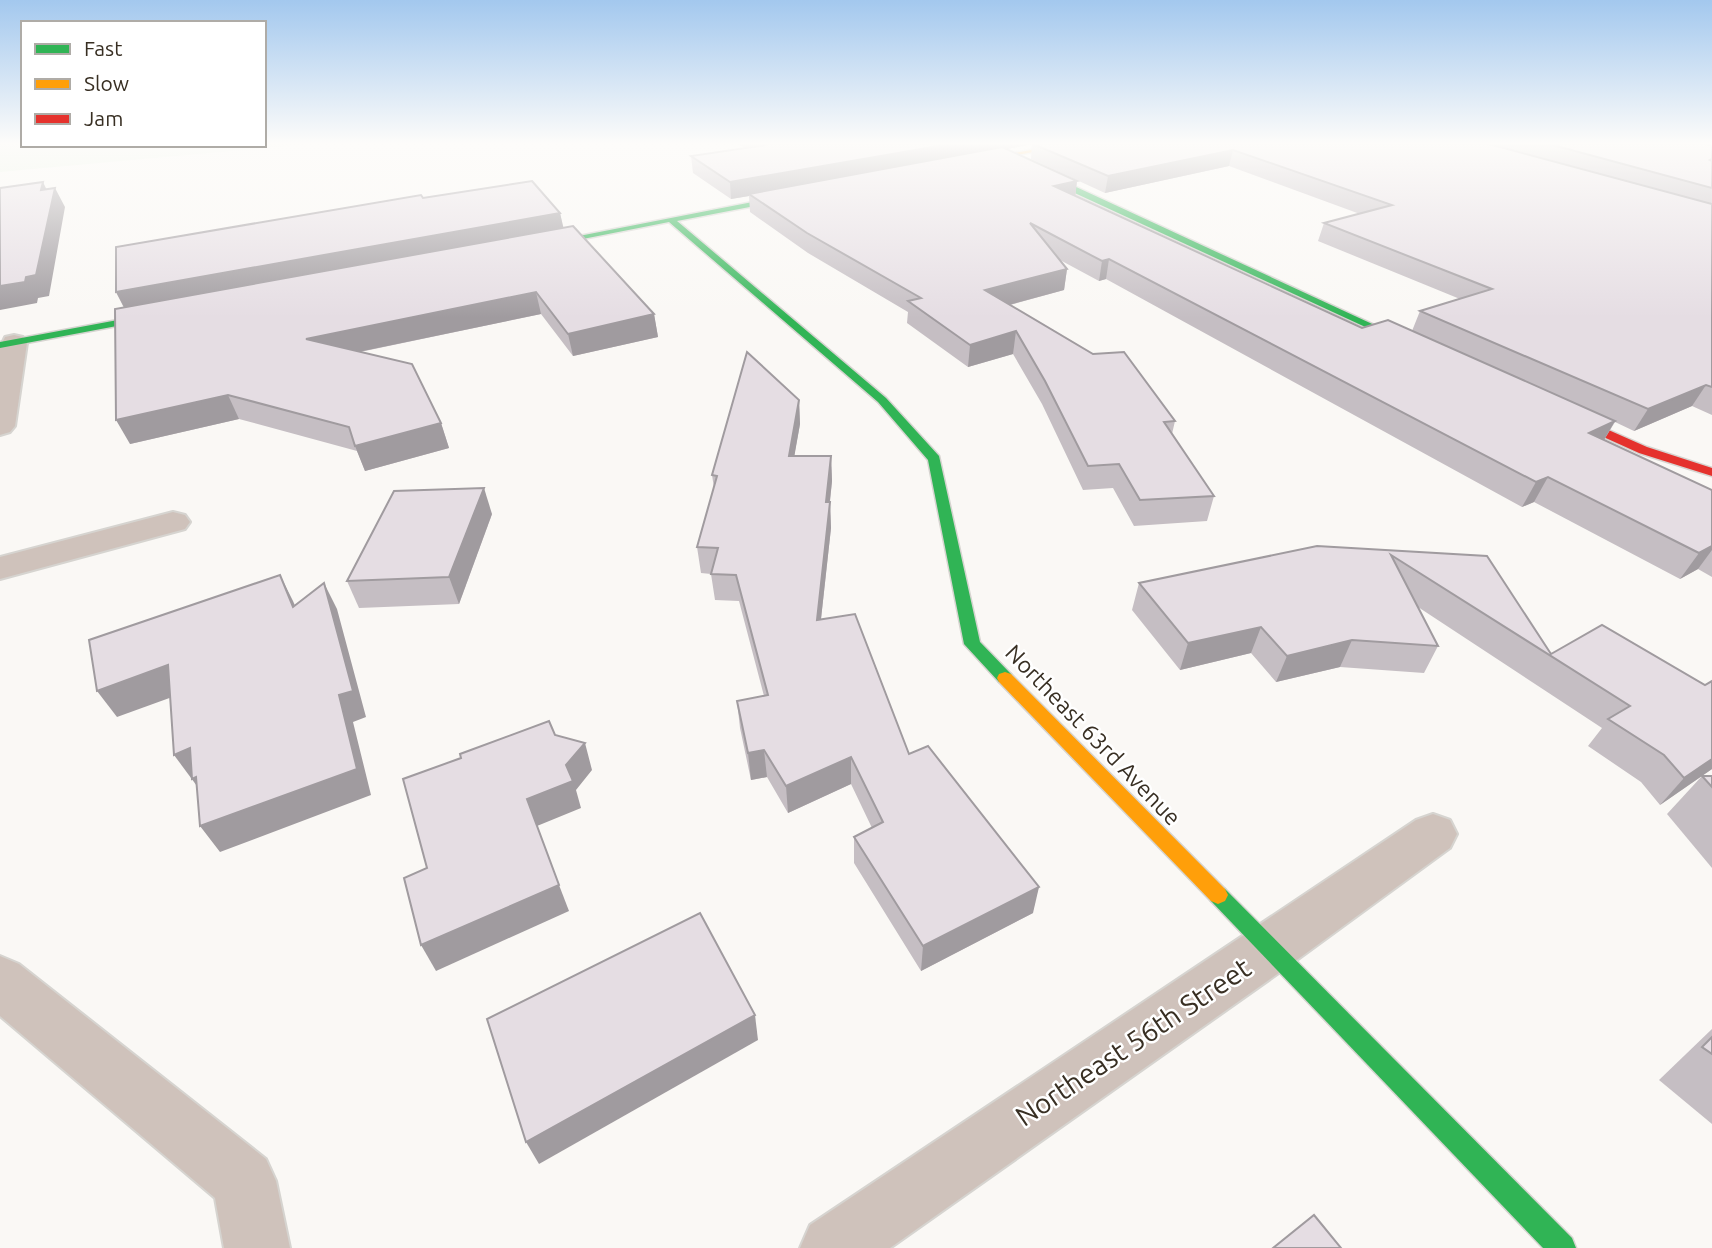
<svg xmlns="http://www.w3.org/2000/svg" width="1712" height="1248" font-family="Ubuntu,sans-serif">
<style>
.green{fill:#e5f2e1}
.lines{fill:none;stroke-linecap:round;stroke-linejoin:round}
.street-casing{stroke:#d6d4d0;stroke-width:4}
.fast-casing{stroke:#d6d4d0;stroke-width:3}
.slow-casing{stroke:#d6d4d0;stroke-width:3}
.jam-casing{stroke:#d6d4d0;stroke-width:3}
.street{fill:#cfc2bb;fill-rule:evenodd}
.fast{fill:#30b455;fill-rule:evenodd}
.slow{fill:#ff9f0a;fill-rule:evenodd}
.jam{fill:#e5322d;fill-rule:evenodd}
.wall{fill:#c5bec3;fill-rule:evenodd}
.shaded-wall{fill:#a09b9f}
.building{fill:#e5dde3;stroke:#a09b9f;stroke-width:2}
.labels{text-anchor:middle;stroke-width:5;stroke-linejoin:round;paint-order:stroke}
.street-label{font-size:23px;fill:#382f23;stroke:#fff}
.near-street-label{font-size:28px;fill:#382f23;stroke:#fff}
</style>
<rect width="100%" height="100%" fill="#faf8f5"/>
<path class="green" d="M 0,144 L 308,144 L 0,172 Z"/>
<g class="lines">
<defs>
<g id="street">
<path d="M 14,335 L 23,337 L 27,343 L 15,426 L 10,432 L 0,435 L 0,348 L 5,337 Z"/>
<path d="M 173,512 L 185,515 L 190,522 L 185,529 L 0,579 L 0,557 Z"/>
<path d="M 1433,814 L 1450,820 L 1457,834 L 1450,848 L 1290,965 L 890,1248 L 800,1248 L 810,1225 L 1416,820 Z"/>
<path d="M 0,956 L 19,964 L 266,1159 L 276,1181 L 290,1248 L 224,1248 L 215,1198 L 0,1016 Z"/>
</g>
<g id="fast">
<path d="M 1027,167 L 1033,167 L 1422,347 L 1413,349 L 1027,171 Z"/>
<path d="M 799,193 L 802,197 L 677,221 L 886,398 L 939,456 L 980,642 L 1011,674 L 1013,678 L 1011,682 L 999,682 L 964,644 L 928,460 L 878,402 L 669,222 L 532,249 L 528,246 Z"/>
<path d="M 166,311 L 171,314 L 170,316 L 0,348 L 0,342 Z"/>
<path d="M 1218,886 L 1225,889 L 1572,1238 L 1576,1248 L 1543,1248 L 1211,901 L 1208,895 L 1211,889 Z"/>
</g>
<g id="slow">
<path d="M 1062,144 L 1075,144 L 965,165 L 961,163 Z"/>
<path d="M 1005,672 L 1011,674 L 1225,889 L 1228,895 L 1225,901 L 1218,904 L 1211,901 L 999,682 L 997,678 L 999,674 Z"/>
</g>
<path id="jam" d="M 1561,409 L 1647,447 L 1712,468 L 1712,476 L 1639,453 L 1557,416 L 1557,410 Z"/>
</defs>
<use href="#street" class="street-casing"/>
<use href="#fast" class="fast-casing"/>
<use href="#slow" class="slow-casing"/>
<use href="#jam" class="jam-casing"/>
<use href="#street" class="street"/>
<use href="#fast" class="fast"/>
<use href="#slow" class="slow"/>
<use href="#jam" class="jam"/>
</g>
<g class="wall">
<path d="M 737,144 L 1712,144 L 1712,415 L 1692,406 L 1634,431 L 1615,422 L 1604,440 L 1712,490 L 1712,577 L 1698,569 L 1680,579 L 1534,502 L 1522,507 L 1106,279 L 1099,281 L 1060,260 L 1067,269 L 1064,290 L 1010,305 L 1175,421 L 1172,434 L 1214,496 L 1207,521 L 1134,526 L 1113,488 L 1083,490 L 1042,404 L 1013,354 L 968,367 L 907,323 L 908,312 L 808,253 L 750,212 L 749,196 L 731,199 L 693,173 L 691,156 L 745,148 ZM 1032,144 L 1031,159 L 1105,193 L 1229,166 L 1360,214 L 1324,223 L 1318,241 L 1460,299 L 1420,311 L 1412,331 L 1362,328 L 1075,196 L 1077,181 L 1006,149 Z"/>
<path d="M 423,198 L 560,213 L 563,228 L 654,314 L 658,337 L 573,356 L 541,314 L 360,352 L 441,423 L 449,448 L 365,471 L 357,451 L 239,419 L 130,444 L 124,308 L 116,292 Z"/>
<path d="M 799,400 L 800,424 L 794,456 L 831,456 L 832,481 L 830,502 L 831,528 L 821,619 L 909,754 L 1033,913 L 921,971 L 854,863 L 854,837 L 872,828 L 851,784 L 788,813 L 767,777 L 751,780 L 740,728 L 737,701 L 764,696 L 739,601 L 715,600 L 711,574 L 701,573 L 697,547 L 714,488 L 712,475 Z"/>
<path d="M 492,514 L 459,604 L 359,608 L 347,581 Z"/>
<path d="M 1317,546 L 1487,556 L 1551,654 L 1705,685 L 1712,681 L 1712,769 L 1660,805 L 1641,782 L 1588,746 L 1602,728 L 1418,607 L 1438,646 L 1424,673 L 1340,667 L 1276,682 L 1251,653 L 1180,670 L 1132,610 L 1139,583 Z"/>
<path d="M 1702,776 L 1712,776 L 1712,868 L 1667,814 Z"/>
<path d="M 1712,1029 L 1712,1124 L 1659,1080 Z"/>
</g>
<g class="shaded-wall">
<path d="M 950,144 L 1034,144 L 752,196 L 749,194 L 749,196 L 731,199 L 730,182 Z"/>
<path d="M 1233,150 L 1229,166 L 1105,193 L 1108,176 Z"/>
<path d="M 1077,181 L 1075,199 L 1054,186 Z"/>
<path d="M 43,182 L 52,201 L 55,188 L 65,207 L 49,296 L 38,298 L 37,303 L 0,310 L 0,286 L 41,190 Z"/>
<path d="M 560,213 L 564,230 L 126,311 L 116,292 Z"/>
<path d="M 1109,259 L 1106,279 L 1099,281 L 1102,261 Z"/>
<path d="M 1067,269 L 1064,290 L 983,312 L 985,290 Z"/>
<path d="M 536,292 L 541,314 L 315,361 L 306,339 Z"/>
<path d="M 654,314 L 658,337 L 573,356 L 568,334 Z"/>
<path d="M 1016,331 L 1013,354 L 968,367 L 970,345 Z"/>
<path d="M 1706,385 L 1692,406 L 1634,431 L 1648,409 Z"/>
<path d="M 228,395 L 239,419 L 130,444 L 116,420 Z"/>
<path d="M 799,400 L 800,424 L 790,481 L 789,456 Z"/>
<path d="M 1615,421 L 1601,445 L 1589,433 Z"/>
<path d="M 441,423 L 449,448 L 365,471 L 355,446 Z"/>
<path d="M 831,456 L 832,481 L 827,527 L 826,502 Z"/>
<path d="M 1548,477 L 1534,502 L 1522,507 L 1536,482 Z"/>
<path d="M 484,488 L 492,514 L 459,604 L 449,577 Z"/>
<path d="M 830,502 L 831,528 L 818,646 L 817,620 Z"/>
<path d="M 1712,546 L 1712,550 L 1698,569 L 1680,579 L 1699,553 Z"/>
<path d="M 280,575 L 293,601 L 307,633 L 293,607 Z"/>
<path d="M 324,583 L 337,609 L 366,717 L 353,722 L 371,795 L 220,852 L 200,826 L 339,695 Z"/>
<path d="M 1261,627 L 1251,653 L 1180,670 L 1188,643 Z"/>
<path d="M 1352,640 L 1340,667 L 1276,682 L 1287,656 Z"/>
<path d="M 168,665 L 186,692 L 117,717 L 97,691 Z"/>
<path d="M 585,743 L 592,770 L 576,790 L 581,808 L 537,826 L 527,799 L 566,765 Z"/>
<path d="M 190,748 L 211,805 L 174,755 Z"/>
<path d="M 764,750 L 767,777 L 751,780 L 748,753 Z"/>
<path d="M 851,757 L 851,784 L 788,813 L 786,786 Z"/>
<path d="M 1712,759 L 1712,769 L 1660,805 L 1684,778 Z"/>
<path d="M 559,885 L 569,911 L 436,971 L 421,945 Z"/>
<path d="M 1039,887 L 1033,913 L 921,971 L 923,946 Z"/>
<path d="M 755,1015 L 758,1040 L 539,1164 L 526,1142 Z"/>
</g>
<g class="building">
<path d="M 763,144 L 950,144 L 730,182 L 691,156 L 766,145 Z"/>
<path d="M 1033,144 L 1489,144 L 1712,204 L 1712,387 L 1706,385 L 1648,409 L 1420,311 L 1492,289 L 1324,223 L 1392,205 L 1233,150 L 1108,176 Z"/>
<path d="M 1549,144 L 1705,144 L 1712,145 L 1712,159 L 1710,160 L 1712,161 L 1712,188 Z"/>
<path d="M 1002,147 L 1077,181 L 1054,186 L 1362,328 L 1388,320 L 1615,421 L 1589,433 L 1712,490 L 1712,546 L 1699,553 L 1548,477 L 1536,482 L 1109,259 L 1102,261 L 1030,223 L 1067,269 L 985,290 L 1093,354 L 1124,352 L 1175,421 L 1164,422 L 1214,496 L 1140,500 L 1119,464 L 1088,466 L 1045,381 L 1016,331 L 970,345 L 908,301 L 921,298 L 807,233 L 749,194 Z"/>
<path d="M 532,181 L 560,213 L 116,292 L 116,247 L 421,195 L 423,198 Z"/>
<path d="M 43,182 L 41,190 L 55,188 L 36,275 L 26,277 L 25,282 L 0,286 L 0,188 Z"/>
<path d="M 573,226 L 654,314 L 568,334 L 536,292 L 306,339 L 412,364 L 441,423 L 355,446 L 349,427 L 228,395 L 116,420 L 115,309 Z"/>
<path d="M 747,352 L 799,400 L 789,456 L 831,456 L 826,502 L 830,502 L 817,620 L 855,614 L 909,754 L 928,746 L 1039,887 L 923,946 L 854,837 L 883,822 L 851,757 L 786,786 L 764,750 L 748,753 L 737,701 L 768,695 L 736,575 L 711,574 L 718,548 L 697,547 L 717,476 L 712,475 Z"/>
<path d="M 484,488 L 449,577 L 347,581 L 394,491 Z"/>
<path d="M 1317,546 L 1487,556 L 1551,654 L 1602,625 L 1705,685 L 1712,681 L 1712,759 L 1684,778 L 1664,755 L 1608,719 L 1630,706 L 1391,555 L 1438,646 L 1352,640 L 1287,656 L 1261,627 L 1188,643 L 1139,583 Z"/>
<path d="M 280,575 L 293,607 L 324,583 L 353,691 L 339,695 L 357,769 L 200,826 L 196,777 L 192,779 L 190,748 L 174,755 L 168,665 L 97,691 L 89,640 Z"/>
<path d="M 549,721 L 555,735 L 585,743 L 566,765 L 573,781 L 527,799 L 559,885 L 421,945 L 404,878 L 427,868 L 403,779 L 461,758 L 460,754 Z"/>
<path d="M 1702,776 L 1712,776 L 1712,787 Z"/>
<path d="M 700,913 L 755,1015 L 526,1142 L 487,1019 Z"/>
<path d="M 1712,1037 L 1712,1054 L 1702,1047 Z"/>
<path d="M 1314,1215 L 1341,1248 L 1273,1248 Z"/>
</g>
<linearGradient id="sky" x2="0" y2="1"><stop stop-color="#a3c8ee"/><stop offset="0.45" stop-color="#fdfcfa"/><stop offset="1" stop-color="#fdfcfa" stop-opacity="0"/></linearGradient>
<rect width="1712" height="318" fill="url(#sky)"/>
<g class="labels">
<g class="street-label">
<text transform="translate(1093 735) rotate(46)" y="8">Northeast 63rd Avenue</text>
</g>
<g class="near-street-label">
<text transform="translate(1133 1042) rotate(-34)" y="10">Northeast 56th Street</text>
</g>
</g>
<rect x="21" y="21" width="245" height="126" fill="#ffffff" stroke="#afaca7" stroke-width="2"/>
<rect x="35" y="44" width="35" height="10" fill="#30b455" stroke="#afaca7" stroke-width="2"/>
<text x="84" y="56" font-size="21" fill="#382f23">Fast</text>
<rect x="35" y="79" width="35" height="10" fill="#ff9f0a" stroke="#afaca7" stroke-width="2"/>
<text x="84" y="91" font-size="21" fill="#382f23">Slow</text>
<rect x="35" y="114" width="35" height="10" fill="#e5322d" stroke="#afaca7" stroke-width="2"/>
<text x="84" y="126" font-size="21" fill="#382f23">Jam</text>
</svg>
